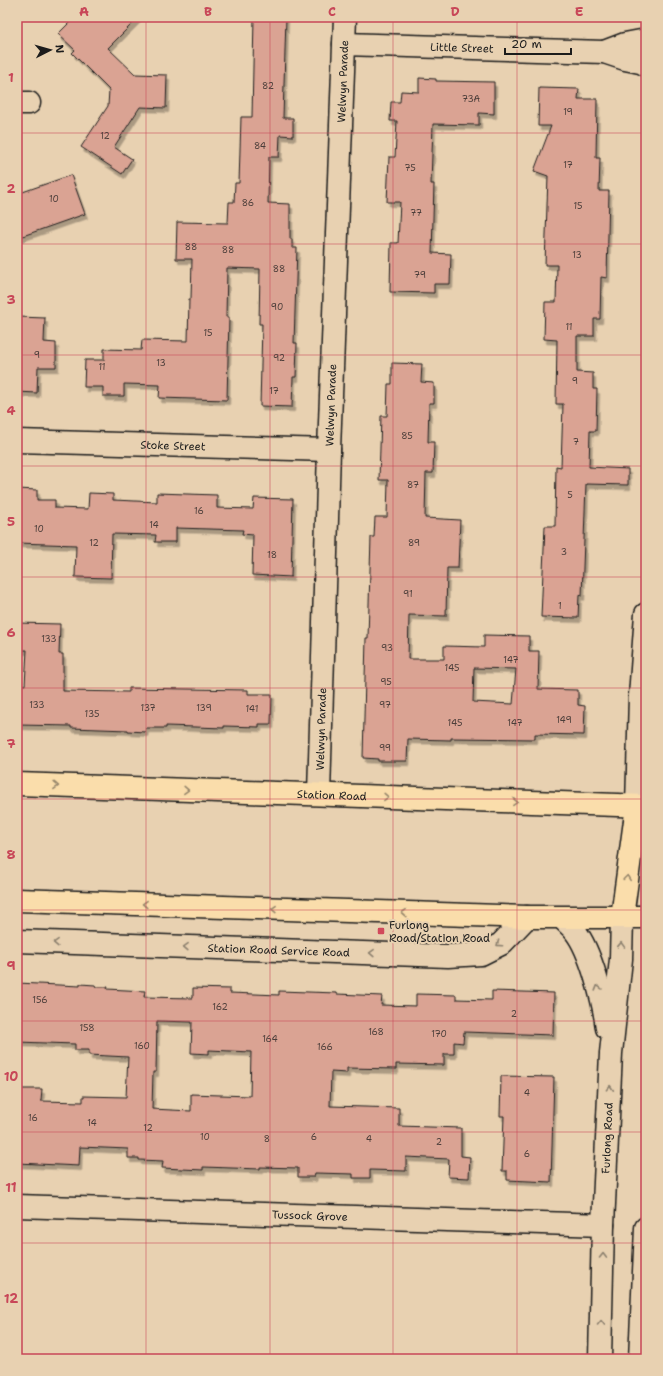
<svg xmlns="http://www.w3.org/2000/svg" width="663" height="1376" font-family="'Shantell Sans',sans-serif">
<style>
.building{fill:#daa393;stroke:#1c1c1c;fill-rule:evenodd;filter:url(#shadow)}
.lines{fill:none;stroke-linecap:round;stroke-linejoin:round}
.street-casing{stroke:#1c1c1c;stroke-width:25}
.secondary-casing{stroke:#1c1c1c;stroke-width:25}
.primary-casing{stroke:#1c1c1c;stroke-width:25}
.street{stroke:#e8d1b1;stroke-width:22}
.secondary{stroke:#e8d1b1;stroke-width:22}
.primary{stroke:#faddab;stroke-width:22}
.oneway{stroke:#96866b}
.oneway2{stroke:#8c806e}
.grid{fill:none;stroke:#c84758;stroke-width:1;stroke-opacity:0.55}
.poi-dot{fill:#d1495b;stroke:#e8d1b1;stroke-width:1.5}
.labels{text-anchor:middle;stroke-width:4;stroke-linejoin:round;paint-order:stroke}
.number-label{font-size:9px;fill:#4c3e3a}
.street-label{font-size:11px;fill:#1c1c1c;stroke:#e8d1b1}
.poi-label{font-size:11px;fill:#1c1c1c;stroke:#e8d1b1;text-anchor:start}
.neatline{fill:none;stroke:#c84758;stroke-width:1.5}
.grid-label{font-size:13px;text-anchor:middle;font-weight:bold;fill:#c84758}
</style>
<defs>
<filter id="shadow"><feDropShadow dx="2.5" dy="4.5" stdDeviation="0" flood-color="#0004"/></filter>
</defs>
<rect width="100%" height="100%" fill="#e8d1b1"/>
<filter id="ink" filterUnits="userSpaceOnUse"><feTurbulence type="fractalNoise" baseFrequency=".025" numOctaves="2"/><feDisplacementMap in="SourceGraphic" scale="8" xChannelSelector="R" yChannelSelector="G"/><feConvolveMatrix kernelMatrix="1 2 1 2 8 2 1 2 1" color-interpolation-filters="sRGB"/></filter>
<g filter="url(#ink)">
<g class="building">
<path d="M 75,17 L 139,17 L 108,48 L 135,74 L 167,75 L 166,108 L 140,107 L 114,147 L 132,159 L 122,174 L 81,147 L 108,106 L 109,90 L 72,53 L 75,50 L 58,34 Z"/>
<path d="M 254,17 L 286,17 L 283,118 L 293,118 L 293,136 L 280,135 L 279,157 L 269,157 L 268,203 L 290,204 L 290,239 L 292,239 L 292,248 L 297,248 L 294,343 L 297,343 L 296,377 L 293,377 L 292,407 L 260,406 L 262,324 L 259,324 L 260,269 L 227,268 L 226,317 L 229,317 L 227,400 L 159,398 L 160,385 L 124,384 L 124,396 L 103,396 L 103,387 L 84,387 L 85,360 L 104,360 L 104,349 L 141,350 L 142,340 L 188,341 L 189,299 L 191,299 L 192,259 L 176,259 L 177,222 L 228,223 L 229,202 L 234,202 L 235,183 L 239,183 L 241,117 L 252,117 Z"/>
<path d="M 419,78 L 436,79 L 436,81 L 494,82 L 494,114 L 479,113 L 479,125 L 433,124 L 431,184 L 434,184 L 432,253 L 451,254 L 450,284 L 434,284 L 434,293 L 390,292 L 391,243 L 398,243 L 400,202 L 387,202 L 389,157 L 395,157 L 397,121 L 390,121 L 391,102 L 400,102 L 401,91 L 419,92 Z"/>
<path d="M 539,88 L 579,89 L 578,99 L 597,99 L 596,158 L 600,158 L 599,191 L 609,191 L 607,278 L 601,277 L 600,319 L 594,319 L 594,336 L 577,336 L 577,372 L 593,373 L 593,389 L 597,389 L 596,431 L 590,431 L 589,467 L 628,469 L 628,485 L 586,484 L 582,596 L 579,595 L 578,618 L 541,617 L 545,526 L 555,526 L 556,466 L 561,467 L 563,404 L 556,404 L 557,340 L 544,339 L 545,302 L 556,302 L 557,265 L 545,265 L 548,176 L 534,171 L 551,126 L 538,126 Z"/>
<path d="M 71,175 L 85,214 L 17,238 L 17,194 Z"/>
<path d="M 19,317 L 45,318 L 44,342 L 56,343 L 56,367 L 38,367 L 37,393 L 17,392 Z"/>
<path d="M 392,363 L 422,364 L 421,382 L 434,383 L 434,403 L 429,403 L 428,442 L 434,442 L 433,473 L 426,473 L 425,518 L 460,520 L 458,568 L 447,568 L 446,616 L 409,615 L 408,659 L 444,659 L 444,646 L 484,647 L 484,635 L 529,636 L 529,651 L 539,651 L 538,689 L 578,690 L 578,705 L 585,706 L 584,735 L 535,734 L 535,739 L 451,738 L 451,740 L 408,739 L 407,761 L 378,761 L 378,759 L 363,758 L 366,638 L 368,638 L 371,537 L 374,537 L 375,517 L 387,517 L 388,480 L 379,480 L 381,416 L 387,416 L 388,384 L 392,384 ZM 474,668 L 516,669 L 513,704 L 473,702 Z"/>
<path d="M 17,489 L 37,490 L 37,500 L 55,500 L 55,508 L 88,509 L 89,493 L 113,494 L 113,500 L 157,502 L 157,493 L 217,495 L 217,508 L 253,509 L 254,498 L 293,499 L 291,577 L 252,575 L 253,535 L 242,534 L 243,530 L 176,528 L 176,542 L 155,542 L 156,535 L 112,534 L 111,578 L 75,577 L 76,545 L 17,543 Z"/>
<path d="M 17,623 L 60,624 L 59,654 L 63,654 L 63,691 L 129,692 L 129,688 L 248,690 L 248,694 L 272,694 L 271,724 L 259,724 L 259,727 L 224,726 L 224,728 L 166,726 L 166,728 L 146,728 L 145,732 L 128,731 L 128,730 L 71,728 L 71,726 L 18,725 L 19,684 L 25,685 L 27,650 L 21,650 L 21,647 L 17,647 Z"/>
<path d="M 17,983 L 80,986 L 80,984 L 95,985 L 96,987 L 108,987 L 107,989 L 145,991 L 144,997 L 193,998 L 193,988 L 230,989 L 230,993 L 279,995 L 279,991 L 337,993 L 337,994 L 382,996 L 381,1005 L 416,1006 L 416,994 L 456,995 L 456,999 L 492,1000 L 492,991 L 554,993 L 553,1035 L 464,1032 L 463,1043 L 454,1042 L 454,1054 L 444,1054 L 444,1065 L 396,1064 L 396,1069 L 347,1068 L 347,1073 L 331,1072 L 330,1106 L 399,1108 L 399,1126 L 461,1128 L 461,1156 L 470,1157 L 469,1178 L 448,1177 L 449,1159 L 406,1157 L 406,1171 L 370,1170 L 370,1178 L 353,1178 L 353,1174 L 315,1173 L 314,1177 L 298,1177 L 298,1168 L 260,1167 L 260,1169 L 203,1167 L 203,1170 L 162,1168 L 163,1161 L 139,1160 L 139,1158 L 128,1158 L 128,1149 L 80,1147 L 79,1166 L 17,1163 L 17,1089 L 42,1089 L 41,1101 L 83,1102 L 83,1096 L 126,1097 L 128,1057 L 89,1055 L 89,1050 L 75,1050 L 75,1044 L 17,1042 ZM 157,1021 L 192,1022 L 191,1053 L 209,1054 L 209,1050 L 251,1052 L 250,1096 L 191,1094 L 191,1111 L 152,1109 L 153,1072 L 156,1072 Z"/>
<path d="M 501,1076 L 554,1077 L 551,1182 L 507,1180 L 507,1171 L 502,1171 L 504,1116 L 500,1116 Z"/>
</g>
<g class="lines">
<defs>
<g id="street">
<path id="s1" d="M 344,44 L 604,52 L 625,59 L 645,63"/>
<path d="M 604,52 L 625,44 L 646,40"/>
<path d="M 17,103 L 29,103"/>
<path id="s2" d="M 17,441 L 329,450"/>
<path id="s3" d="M 319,794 L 329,450 L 345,17"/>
<path id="s4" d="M 17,941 L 448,956 L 481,954 L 501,944 L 527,917"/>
<path id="s5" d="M 17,1206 L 603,1225"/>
</g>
<g id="secondary">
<path d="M 646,42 C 642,50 642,57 646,65"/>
<path d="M 637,806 L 640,696 L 646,614"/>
<path d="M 562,918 C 566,922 571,926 575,931 C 591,951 604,1003 607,1028"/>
<path id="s6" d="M 600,1359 L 603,1225 L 611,1053 L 621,959 L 622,917"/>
<path d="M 640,1359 L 646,1228"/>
</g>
<g id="primary">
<path id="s7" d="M 17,784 L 646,806"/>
<path d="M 17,900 L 527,917 L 646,917"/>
<path d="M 622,917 L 637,806"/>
</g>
</defs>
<use href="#street" class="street-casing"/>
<use href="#secondary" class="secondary-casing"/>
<use href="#primary" class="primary-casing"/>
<use href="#street" class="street"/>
<use href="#secondary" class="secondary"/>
<use href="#primary" class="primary"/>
</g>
<defs><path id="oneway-chevron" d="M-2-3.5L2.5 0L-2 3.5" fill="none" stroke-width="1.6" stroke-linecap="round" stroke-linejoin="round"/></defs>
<g class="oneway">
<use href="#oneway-chevron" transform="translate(56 786) rotate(2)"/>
<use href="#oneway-chevron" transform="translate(186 790) rotate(2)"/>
<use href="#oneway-chevron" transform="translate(386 797) rotate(2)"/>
<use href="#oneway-chevron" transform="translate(515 802) rotate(2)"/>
<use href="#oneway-chevron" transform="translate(627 878) rotate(-82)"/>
<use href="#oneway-chevron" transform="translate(145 904) rotate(-178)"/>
<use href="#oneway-chevron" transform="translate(274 909) rotate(-178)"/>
<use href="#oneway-chevron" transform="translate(404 913) rotate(-178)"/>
</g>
<g class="oneway2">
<use href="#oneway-chevron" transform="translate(56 943) rotate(-178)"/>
<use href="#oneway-chevron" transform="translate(499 944) rotate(146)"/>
<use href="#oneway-chevron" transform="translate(621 945) rotate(-88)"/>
<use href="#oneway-chevron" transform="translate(186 947) rotate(-178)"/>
<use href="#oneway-chevron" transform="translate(372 953) rotate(-178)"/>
<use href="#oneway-chevron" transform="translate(598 988) rotate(-106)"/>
<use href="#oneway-chevron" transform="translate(610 1088) rotate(-87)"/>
<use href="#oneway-chevron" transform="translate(603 1256) rotate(-89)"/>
<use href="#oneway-chevron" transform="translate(601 1323) rotate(-89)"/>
</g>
</g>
<path class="grid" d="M 146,17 L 146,1359M 270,17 L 270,1359M 393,17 L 393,1359M 517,17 L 517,1359M 17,133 L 646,133M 17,244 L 646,244M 17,355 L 646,355M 17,466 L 646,466M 17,577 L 646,577M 17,688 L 646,688M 17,799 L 646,799M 17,910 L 646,910M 17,1021 L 646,1021M 17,1132 L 646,1132M 17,1243 L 646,1243"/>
<rect class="poi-dot" x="377" y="927" width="8" height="8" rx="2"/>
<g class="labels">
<g class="number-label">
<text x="268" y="89">82</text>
<text x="471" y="102">73A</text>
<text x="568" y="115">19</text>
<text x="105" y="139">12</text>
<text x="260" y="149">84</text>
<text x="568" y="168">17</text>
<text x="410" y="171">75</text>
<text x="54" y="202">10</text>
<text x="248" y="206">86</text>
<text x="578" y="209">15</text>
<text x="416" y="216">77</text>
<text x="191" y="250">88</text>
<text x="228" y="253">88</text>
<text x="577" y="258">13</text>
<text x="279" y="272">88</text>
<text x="420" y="278">79</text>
<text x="277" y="310">90</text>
<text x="569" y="330">11</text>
<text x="208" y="336">15</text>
<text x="37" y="358">9</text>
<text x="279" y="361">92</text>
<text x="161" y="366">13</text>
<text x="102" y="370">11</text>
<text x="575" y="384">9</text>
<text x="274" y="394">17</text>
<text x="407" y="439">85</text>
<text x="576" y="445">7</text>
<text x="413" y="488">87</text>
<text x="570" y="498">5</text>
<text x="199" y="514">16</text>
<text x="154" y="528">14</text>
<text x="39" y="532">10</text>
<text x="94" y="546">12</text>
<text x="414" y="546">89</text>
<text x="564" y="555">3</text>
<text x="272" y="558">18</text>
<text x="408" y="597">91</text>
<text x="560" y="609">1</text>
<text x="49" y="642">133</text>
<text x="387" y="651">93</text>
<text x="511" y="663">147</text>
<text x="452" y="671">145</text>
<text x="386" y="685">95</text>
<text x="37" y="708">133</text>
<text x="385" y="708">97</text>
<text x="148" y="711">137</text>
<text x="204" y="711">139</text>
<text x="252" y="712">141</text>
<text x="92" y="717">135</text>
<text x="564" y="723">149</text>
<text x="455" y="726">145</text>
<text x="515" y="726">147</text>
<text x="385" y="751">99</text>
<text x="40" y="1003">156</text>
<text x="220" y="1010">162</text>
<text x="514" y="1017">2</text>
<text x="87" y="1031">158</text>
<text x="376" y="1035">168</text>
<text x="439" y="1037">170</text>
<text x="270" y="1042">164</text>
<text x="142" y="1049">160</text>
<text x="325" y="1050">166</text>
<text x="527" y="1096">4</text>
<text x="33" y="1121">16</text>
<text x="92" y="1126">14</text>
<text x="148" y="1131">12</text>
<text x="205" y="1140">10</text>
<text x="314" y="1140">6</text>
<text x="267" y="1142">8</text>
<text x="369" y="1142">4</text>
<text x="439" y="1145">2</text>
<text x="527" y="1157">6</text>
</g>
<g class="street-label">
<text dy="4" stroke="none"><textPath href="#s1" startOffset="118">Little Street</textPath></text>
<text dy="4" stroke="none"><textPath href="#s3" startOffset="713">Welwyn Parade</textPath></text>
<text dy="4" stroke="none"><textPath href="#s3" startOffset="389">Welwyn Parade</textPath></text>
<text dy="4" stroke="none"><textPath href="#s2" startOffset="156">Stoke Street</textPath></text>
<text dy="4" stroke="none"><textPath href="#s3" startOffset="65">Welwyn Parade</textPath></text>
<text dy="4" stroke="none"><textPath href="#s7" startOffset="315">Station Road</textPath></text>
<text dy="4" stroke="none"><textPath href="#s4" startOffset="262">Station Road Service Road</textPath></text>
<text dy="4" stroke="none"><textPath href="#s6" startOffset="221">Furlong Road</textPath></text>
<text dy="4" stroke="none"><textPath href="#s5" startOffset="293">Tussock Grove</textPath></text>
</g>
<g class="poi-label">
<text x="389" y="929">Furlong<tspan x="389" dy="13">Road/Station Road</tspan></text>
</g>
</g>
<rect width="663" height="1376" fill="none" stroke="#e8d1b1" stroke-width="44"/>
<g transform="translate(50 50) rotate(84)" stroke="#e8d1b1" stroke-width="3" paint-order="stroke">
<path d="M0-3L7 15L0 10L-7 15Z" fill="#1c1c1c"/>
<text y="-6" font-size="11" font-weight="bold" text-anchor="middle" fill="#1c1c1c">N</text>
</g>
<path d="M505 48v6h66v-6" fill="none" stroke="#1c1c1c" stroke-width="2"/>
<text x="511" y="48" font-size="12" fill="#1c1c1c" stroke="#e8d1b1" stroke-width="3" paint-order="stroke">20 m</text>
<rect x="22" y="22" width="619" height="1332" class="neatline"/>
<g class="grid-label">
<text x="84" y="16">A</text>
<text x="208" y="16">B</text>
<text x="332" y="16">C</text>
<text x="455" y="16">D</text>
<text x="579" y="16">E</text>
<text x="11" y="82">1</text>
<text x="11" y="193">2</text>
<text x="11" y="304">3</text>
<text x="11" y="415">4</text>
<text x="11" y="526">5</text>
<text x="11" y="637">6</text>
<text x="11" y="748">7</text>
<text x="11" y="859">8</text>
<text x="11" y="970">9</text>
<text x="11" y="1081">10</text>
<text x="11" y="1192">11</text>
<text x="11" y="1303">12</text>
</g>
</svg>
